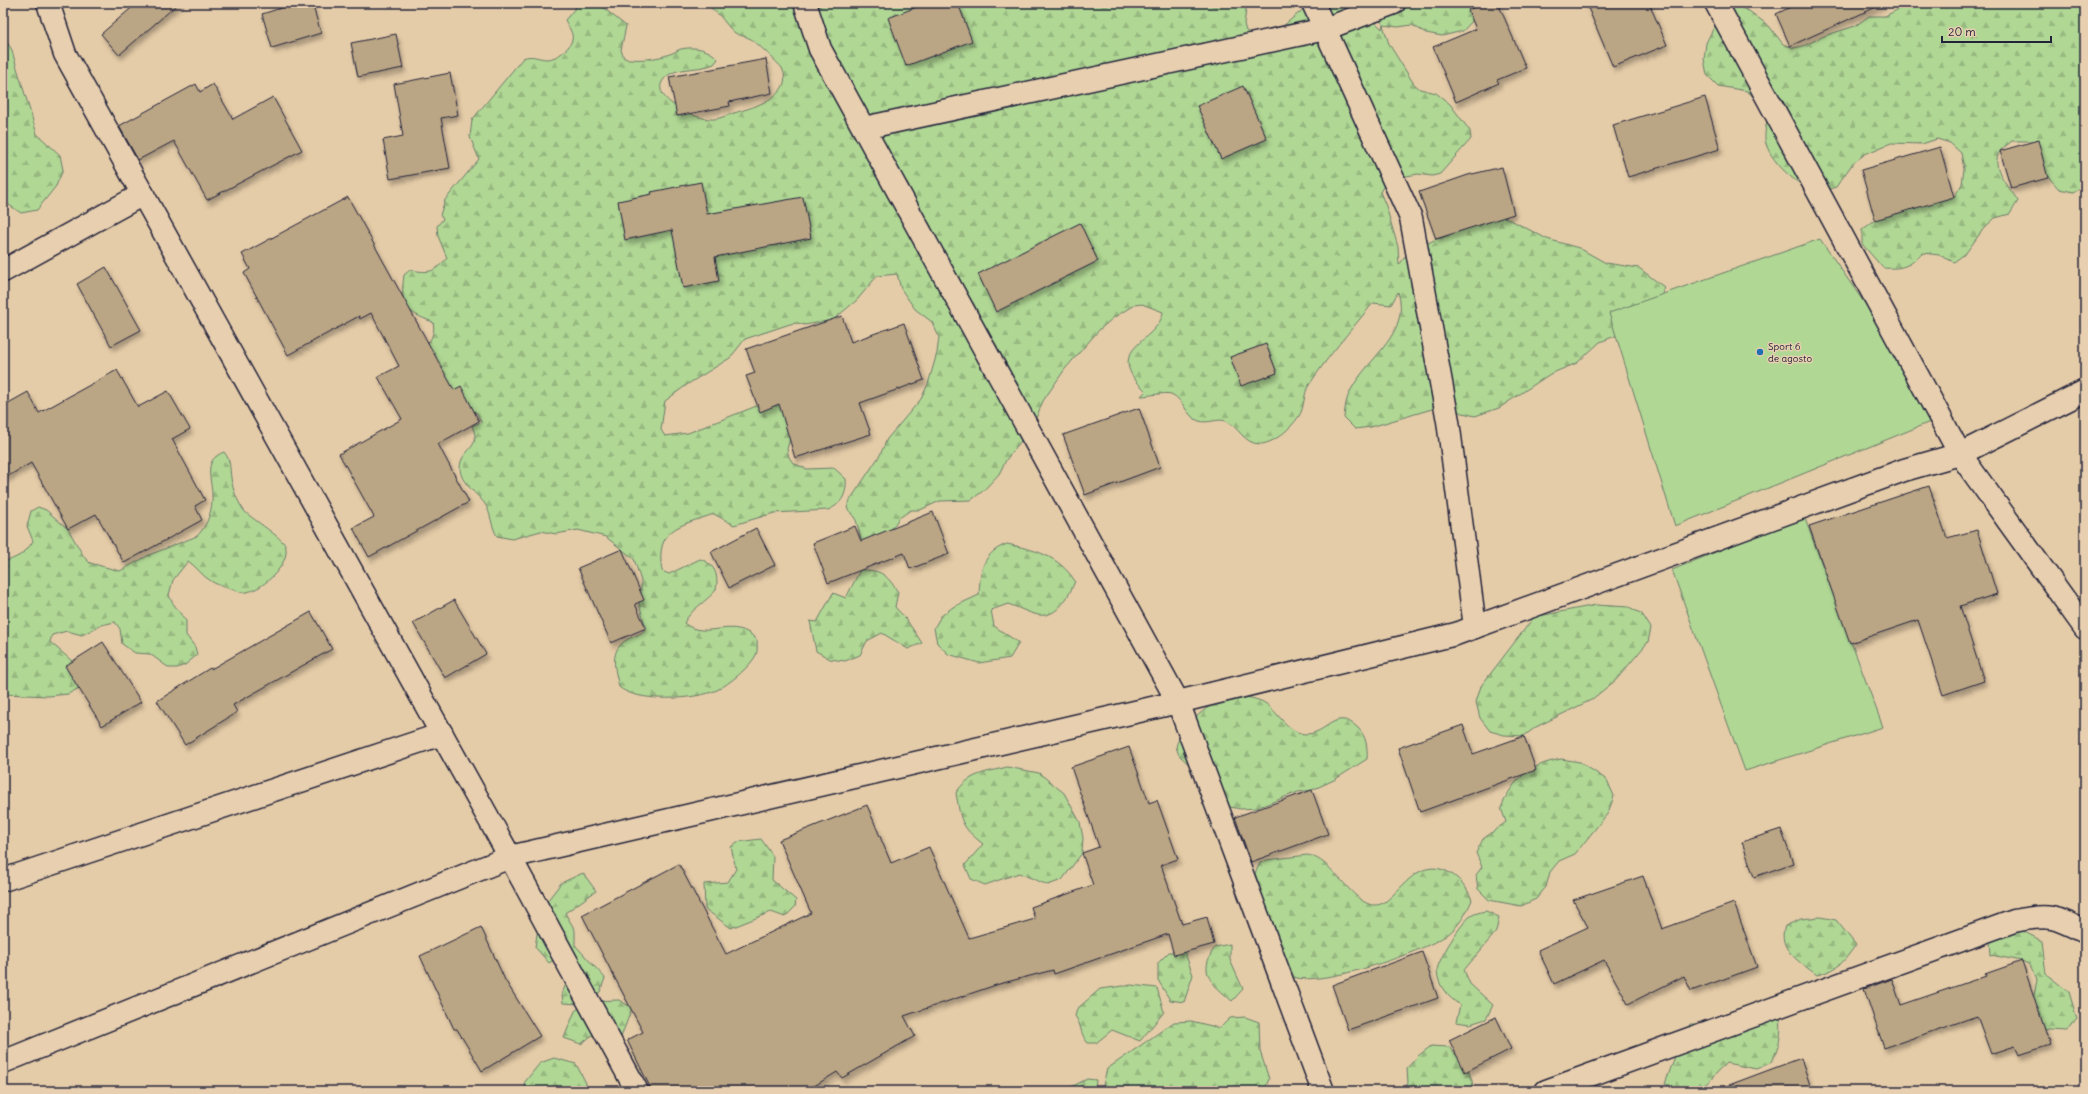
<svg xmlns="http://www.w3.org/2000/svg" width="2088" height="1094" font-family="Delius,sans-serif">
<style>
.forest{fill:url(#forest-firs);stroke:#697c68}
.pitch{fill:#b0d794;stroke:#697c68}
.building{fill:#baa584;stroke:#22223b;filter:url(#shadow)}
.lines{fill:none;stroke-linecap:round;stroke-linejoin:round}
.minor-casing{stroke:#22223b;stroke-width:25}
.minor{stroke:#e7cfaf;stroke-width:22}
.poi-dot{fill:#1f6fb2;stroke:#e7cfaf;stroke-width:1.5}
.labels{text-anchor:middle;stroke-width:3;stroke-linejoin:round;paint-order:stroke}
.poi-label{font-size:10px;fill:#22223b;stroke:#e7cfaf;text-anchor:start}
</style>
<defs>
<pattern id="forest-firs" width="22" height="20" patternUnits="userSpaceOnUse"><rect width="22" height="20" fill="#b0d794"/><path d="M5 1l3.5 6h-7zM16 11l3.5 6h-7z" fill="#97b880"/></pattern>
<filter id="shadow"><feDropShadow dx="2.5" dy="4.5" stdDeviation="2" flood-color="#0004"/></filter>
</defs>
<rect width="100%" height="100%" fill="#e5cca8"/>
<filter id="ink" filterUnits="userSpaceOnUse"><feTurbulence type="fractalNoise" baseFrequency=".025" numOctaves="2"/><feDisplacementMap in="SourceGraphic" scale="8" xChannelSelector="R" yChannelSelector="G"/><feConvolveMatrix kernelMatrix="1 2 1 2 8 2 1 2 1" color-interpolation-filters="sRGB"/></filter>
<g filter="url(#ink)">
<g class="forest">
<path d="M 583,3 L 600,5 L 626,26 L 621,50 L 624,58 C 638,61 657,59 670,54 C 674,53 677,50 681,49 C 694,46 710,49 718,59 L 714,64 C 700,70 682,67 670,74 C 639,94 694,119 710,119 C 718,120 727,115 734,113 C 751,108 796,96 782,68 C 779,64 756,42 751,39 C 746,36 740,36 735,33 C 729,28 725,22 721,17 C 716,12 710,7 705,3 L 1247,3 L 1244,24 L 1246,31 L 1254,35 L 1277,31 L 1311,3 L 1356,3 L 1382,29 L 1383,24 L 1378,19 L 1371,3 L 1470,3 L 1473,20 L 1463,31 L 1442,36 L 1426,33 L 1412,25 L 1398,27 L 1383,25 L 1389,44 L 1414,84 L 1420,89 L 1436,93 L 1450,104 L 1470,131 L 1471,139 L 1440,174 L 1432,176 L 1418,174 L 1388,179 L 1380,192 L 1386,206 L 1398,247 L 1399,265 L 1407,254 L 1436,239 L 1442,238 L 1475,221 L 1503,216 L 1547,239 L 1579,248 L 1606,263 L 1639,268 L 1664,287 L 1660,302 L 1628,331 L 1600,342 L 1577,363 L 1550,374 L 1499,408 L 1475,416 L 1447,409 L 1432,409 L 1371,427 L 1355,429 L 1344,418 C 1345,407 1346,398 1352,388 C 1369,357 1411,333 1398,292 L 1391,305 L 1373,303 C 1351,330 1328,356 1309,385 C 1303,394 1305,407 1299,416 C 1292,427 1274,444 1260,444 C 1244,444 1239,427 1226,421 C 1218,418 1208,424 1199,421 C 1186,417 1184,399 1171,394 C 1164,392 1149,396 1141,396 L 1146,391 C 1099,349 1159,342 1163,312 L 1142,304 L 1134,305 L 1113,318 L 1099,330 L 1065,369 L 1043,401 L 1037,416 L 1024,437 L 1006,460 L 999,474 L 983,491 L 971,500 L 940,501 L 920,510 L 911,510 L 899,518 L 887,536 L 863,546 L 856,520 L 847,508 L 850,500 L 880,455 L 887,439 L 921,399 L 928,384 L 937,353 L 939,337 L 932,322 L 915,309 L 901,289 L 897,274 L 877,276 L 857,300 L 833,320 L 805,325 L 797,323 L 790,324 L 745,339 L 730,358 L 688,384 L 665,401 L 661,430 L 665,436 L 688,433 L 759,405 L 767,403 L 800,405 L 787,449 L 789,457 L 793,463 L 807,469 L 834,468 L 846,479 C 847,494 842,504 828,510 L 774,513 L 734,525 L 714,514 C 679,526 655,528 662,571 L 669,574 L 700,559 C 715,564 719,575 716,590 C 706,602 691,609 684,623 C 706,642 734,614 757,640 C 757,645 758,651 756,655 C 750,667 729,684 717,690 C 695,700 637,703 619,687 C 615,669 608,650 628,639 C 636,635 641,635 646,628 L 639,604 L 641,597 L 641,581 L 634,559 L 606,537 L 578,530 L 556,534 L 541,531 L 512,539 L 497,536 C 491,526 491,513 485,504 C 477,493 460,483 460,468 C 460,449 483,449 472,426 L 481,422 L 477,413 L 469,408 L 413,361 C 423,350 437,338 433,322 C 404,312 400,304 404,275 L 410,270 C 431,273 433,273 447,258 L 438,236 L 437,226 L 443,219 L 440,215 L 445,200 L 479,159 L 470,137 L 472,120 L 523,58 C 533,54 538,59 548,59 C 557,58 569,50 572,40 C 574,34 568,26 565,20 L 577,6 Z"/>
<path d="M 1905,3 L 2085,3 L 2085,186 L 2073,192 L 2059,189 L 2042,170 L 2037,141 L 2012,141 C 2009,144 2003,147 2000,151 C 1989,168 2010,187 2018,201 L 2010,214 L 1995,218 L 1984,228 L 1966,253 L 1954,262 L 1939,255 L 1923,253 C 1909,267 1902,269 1883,268 L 1862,244 L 1862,230 L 1884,213 L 1954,197 L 1962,184 L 1964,169 L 1961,153 L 1950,143 L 1937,139 L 1922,144 L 1891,143 L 1865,154 L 1853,163 L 1836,187 C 1832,188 1826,191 1821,191 C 1801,191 1772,163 1766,144 C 1763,135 1767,121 1769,111 L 1747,91 L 1718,86 L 1707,75 L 1704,59 L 1706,43 L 1713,29 L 1734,5 L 1749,11 L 1769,26 L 1783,44 L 1794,48 L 1803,46 L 1824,36 L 1855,26 L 1869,16 L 1885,16 L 1899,9 Z"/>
<path d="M 3,37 L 11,48 L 37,134 L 60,155 L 63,170 L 56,186 L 37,210 L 21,213 L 9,205 L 3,197 Z"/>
<path d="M 224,452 C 232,461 229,471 232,483 C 234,493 239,504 245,512 C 253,519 282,538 285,545 C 293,563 258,596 240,592 C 232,589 218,586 211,581 C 202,576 197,567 188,561 L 173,580 L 169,595 L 172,602 L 186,621 L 186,635 L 195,647 L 197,655 L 185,665 L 177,668 L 169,668 L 150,654 L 135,653 L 122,644 L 120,629 L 115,622 L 101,625 L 82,635 L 67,631 L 52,635 L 50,642 L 87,674 L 83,686 L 68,694 L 49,696 L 3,694 L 3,562 C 17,558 25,554 33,541 L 27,526 L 31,511 L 38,507 L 46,510 L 68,529 L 84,557 L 90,563 L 120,571 L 149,555 L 197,536 C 208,525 213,509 212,494 C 211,476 203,460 224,452 Z"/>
<path d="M 1007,544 C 1035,550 1058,555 1075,581 C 1069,596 1058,618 1038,615 C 1028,613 1018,607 1008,604 L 991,610 L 994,626 L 1019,643 L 1010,658 L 979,663 L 948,654 L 937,643 L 934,628 L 941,616 L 953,607 L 979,595 C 980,571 982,553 1007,544 Z"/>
<path d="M 860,570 C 882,570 886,574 898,592 L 895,607 L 906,619 L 922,643 L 908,649 L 882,633 L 867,641 L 860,655 L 845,661 L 830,659 L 816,651 L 810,621 L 817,622 L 833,593 L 846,598 Z"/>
<path d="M 1596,605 L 1629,607 L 1642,614 L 1651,628 L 1648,642 L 1616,680 L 1591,700 L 1536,727 L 1524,736 L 1504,735 L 1490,731 L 1480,718 L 1476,702 L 1481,686 L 1534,617 Z"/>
<path d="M 1246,697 C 1251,698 1256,699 1261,701 C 1276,707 1285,732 1305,734 C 1327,735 1335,706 1358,728 C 1366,736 1368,747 1367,759 L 1334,780 L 1312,790 L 1298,792 L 1257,808 L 1241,809 L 1225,806 L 1201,776 L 1179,755 L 1176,747 C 1178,738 1183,733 1189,725 C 1209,702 1217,702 1246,697 Z"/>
<path d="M 1561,759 L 1580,762 L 1607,780 L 1614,796 L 1608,813 L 1575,854 L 1559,861 L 1550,872 L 1546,887 L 1536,899 L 1521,906 L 1489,900 L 1478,889 L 1476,875 L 1482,867 L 1476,853 L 1483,839 L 1506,822 L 1501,808 C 1513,778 1530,765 1561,759 Z"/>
<path d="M 1007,767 L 1039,773 L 1064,793 L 1080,822 L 1083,838 L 1082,853 L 1062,880 L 1048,885 L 1019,873 L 985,885 L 971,879 L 965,865 L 983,844 C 960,826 961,821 956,793 C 969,773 985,773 1007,767 Z"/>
<path d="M 761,839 L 773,856 L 772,880 L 796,900 L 795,907 L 785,917 L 771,912 L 731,928 L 705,909 L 704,884 L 728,882 L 736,869 L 731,847 L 737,842 Z"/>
<path d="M 1307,855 C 1337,859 1357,919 1385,902 C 1404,887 1419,859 1446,871 C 1459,877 1467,887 1472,900 C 1466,914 1459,926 1447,935 C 1423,952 1313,991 1288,975 L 1255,873 L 1260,863 L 1267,860 Z"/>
<path d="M 583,873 L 596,891 L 565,913 L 575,930 L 575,945 L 605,978 L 600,992 L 588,1001 L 619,1000 L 632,1008 L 621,1037 L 613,1037 L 600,1029 L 581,1044 L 564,1038 L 575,1011 L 586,1002 L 578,1004 L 563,1003 L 562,994 L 575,961 L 562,955 L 549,963 L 535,947 L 541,909 L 561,883 Z"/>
<path d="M 1486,911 L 1499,917 L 1496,932 L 1464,970 L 1470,984 L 1493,1005 L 1486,1019 L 1470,1024 L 1456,1022 L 1460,1005 C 1448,997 1438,987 1437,971 C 1437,961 1462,921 1471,916 C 1475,913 1481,912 1486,911 Z"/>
<path d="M 1820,917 L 1836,920 L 1856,945 C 1842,963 1840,969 1817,975 C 1801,963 1776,949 1785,926 L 1801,919 Z"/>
<path d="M 2015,927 L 2042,941 L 2046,974 L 2069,992 L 2077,1019 L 2067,1031 L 2035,1029 L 2030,1013 L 2037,980 L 2030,965 L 2022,961 L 1991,955 L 1990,941 Z"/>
<path d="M 1230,944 L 1230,960 L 1243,989 L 1232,1001 C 1212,983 1197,974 1215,947 Z"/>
<path d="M 1169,952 L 1185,953 L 1193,975 L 1184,1002 L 1170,1000 L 1158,980 L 1158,963 Z"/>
<path d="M 1131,985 L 1157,988 L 1164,1012 L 1140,1041 L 1112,1030 L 1096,1043 L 1088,1043 C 1080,1035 1082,1025 1075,1016 L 1077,1009 L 1100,989 Z"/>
<path d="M 1754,1002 L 1780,1015 C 1782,1033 1780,1045 1772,1062 L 1756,1069 L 1726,1063 C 1701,1090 1702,1094 1665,1084 L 1677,1051 L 1690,1024 L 1734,1024 Z"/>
<path d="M 1245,1017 L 1259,1022 L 1260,1051 L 1269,1079 L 1264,1091 L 1108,1091 L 1103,1085 L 1107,1069 L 1174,1022 L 1191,1021 L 1220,1028 L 1230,1018 Z"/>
<path d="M 1431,1046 L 1449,1047 C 1459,1059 1476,1074 1472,1091 L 1403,1091 L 1408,1083 L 1407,1068 L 1418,1056 Z"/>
<path d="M 554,1058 L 576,1064 L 586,1083 L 585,1091 L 527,1091 L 524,1083 L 540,1063 Z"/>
<path d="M 1087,1079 L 1096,1080 L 1095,1091 L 1063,1091 Z"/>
</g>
<g class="pitch">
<path d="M 1820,239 L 1925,390 L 1930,422 L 1675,526 L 1609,313 Z"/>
<path d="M 1804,516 L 1883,727 L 1745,771 L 1672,570 Z"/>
</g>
<g class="building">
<path d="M 137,3 L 179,3 L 119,55 L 101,34 Z"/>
<path d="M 297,3 L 312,3 L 321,33 L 272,48 L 262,14 Z"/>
<path d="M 927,3 L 958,3 L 972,41 L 906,66 L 888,18 Z"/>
<path d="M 1484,3 L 1498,3 L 1526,68 L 1497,80 L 1499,83 L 1456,102 L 1433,47 L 1476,29 L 1468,10 Z"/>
<path d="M 1586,3 L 1649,3 L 1667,45 L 1613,67 Z"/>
<path d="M 1799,3 L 1885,3 L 1790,46 L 1776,14 Z"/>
<path d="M 396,34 L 403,68 L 358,77 L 351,43 Z"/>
<path d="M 766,59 L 772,93 L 729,102 L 730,106 L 677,116 L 669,77 Z"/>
<path d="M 450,73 L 458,115 L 441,118 L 450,168 L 390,179 L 383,140 L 403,136 L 394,84 Z"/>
<path d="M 196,84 L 200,92 L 213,84 L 233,119 L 273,97 L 302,150 L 207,200 L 174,141 L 138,160 L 119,126 Z"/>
<path d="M 1243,86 L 1267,139 L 1221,159 L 1197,106 Z"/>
<path d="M 1705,97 L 1720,149 L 1628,177 L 1613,125 Z"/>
<path d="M 2038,140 L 2048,178 L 2011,188 L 2000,151 Z"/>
<path d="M 1940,147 L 1954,197 L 1875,220 L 1861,170 Z"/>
<path d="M 1502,167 L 1514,214 L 1436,239 L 1419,192 L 1468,175 Z"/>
<path d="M 701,182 L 707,214 L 803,197 L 811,238 L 715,257 L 719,281 L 683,288 L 672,230 L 625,240 L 618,201 L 652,194 L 651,192 Z"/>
<path d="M 348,197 L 454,390 L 461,386 L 479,421 L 438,444 L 469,502 L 369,557 L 353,528 L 374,517 L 339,454 L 402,419 L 378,377 L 399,366 L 371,313 L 360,319 L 359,316 L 288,355 L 244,273 L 250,269 L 242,254 Z"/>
<path d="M 1080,223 L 1098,261 L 996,312 L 978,274 Z"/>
<path d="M 106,267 L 141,330 L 111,346 L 77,284 Z"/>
<path d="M 842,316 L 851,342 L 904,323 L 924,380 L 860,403 L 871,434 L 795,458 L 779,404 L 760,412 L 746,376 L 755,373 L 746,349 Z"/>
<path d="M 1266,344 L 1277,373 L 1241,386 L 1230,357 Z"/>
<path d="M 117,370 L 138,407 L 168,391 L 190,429 L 172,439 L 205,500 L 195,506 L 202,520 L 124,563 L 96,514 L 68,529 L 31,463 L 3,479 L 3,406 L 28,392 L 39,413 Z"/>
<path d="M 1139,408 L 1160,467 L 1085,495 L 1063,435 Z"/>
<path d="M 1929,486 L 1947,538 L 1977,530 L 1997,594 L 1960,606 L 1984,681 L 1943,695 L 1918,620 L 1850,643 L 1809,526 Z"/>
<path d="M 933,512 L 949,554 L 910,569 L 904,553 L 828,583 L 813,543 L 855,526 L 861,541 Z"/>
<path d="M 756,528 L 775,565 L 729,588 L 711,552 Z"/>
<path d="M 622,549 L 644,600 L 635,604 L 646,628 L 611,643 L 578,568 Z"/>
<path d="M 454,600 L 486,654 L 445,678 L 413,623 Z"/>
<path d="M 311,612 L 332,649 L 233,705 L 237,712 L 185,745 L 157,701 L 210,668 L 211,669 Z"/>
<path d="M 103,642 L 141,702 L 102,726 L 65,666 Z"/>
<path d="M 1463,725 L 1473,754 L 1524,736 L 1536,770 L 1420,812 L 1398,748 Z"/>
<path d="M 1129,747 L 1149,803 L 1157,800 L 1178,859 L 1161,865 L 1182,924 L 1207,917 L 1214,944 L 1174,955 L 1168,934 L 1054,974 L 1053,970 L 999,984 L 904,1016 L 915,1036 L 842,1078 L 837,1072 L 806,1091 L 652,1091 L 627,1040 L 643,1032 L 582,915 L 679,864 L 726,954 L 811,913 L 779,840 L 867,805 L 891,863 L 929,847 L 969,938 L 1035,919 L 1031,907 L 1093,885 L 1082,853 L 1099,847 L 1071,767 Z"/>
<path d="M 1312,790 L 1328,834 L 1251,862 L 1235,817 Z"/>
<path d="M 1781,829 L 1793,863 L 1754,877 L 1742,842 Z"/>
<path d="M 1643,876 L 1662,929 L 1734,903 L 1757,967 L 1691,991 L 1684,976 L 1628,1004 L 1604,960 L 1554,984 L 1538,950 L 1588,927 L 1573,900 Z"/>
<path d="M 481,927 L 505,980 L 540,1036 L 482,1071 L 457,1029 L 454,1029 L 420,956 Z"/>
<path d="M 1422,952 L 1438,998 L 1348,1030 L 1332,985 Z"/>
<path d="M 2022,961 L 2050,1045 L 2019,1055 L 2015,1046 L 1991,1054 L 1977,1016 L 1884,1048 L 1864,989 L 1892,979 L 1901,1005 L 1986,976 L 1985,974 Z"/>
<path d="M 1496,1017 L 1511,1049 L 1465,1072 L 1449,1040 Z"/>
<path d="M 1801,1058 L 1812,1091 L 1722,1091 L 1721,1088 Z"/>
</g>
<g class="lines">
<defs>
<g id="minor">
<path d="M 48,3 L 65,54 L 510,857 L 637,1091"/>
<path d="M 805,3 L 820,49 L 1178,702 L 1323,1091"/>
<path d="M 1313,3 L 1411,218 L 1448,421 L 1475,627"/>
<path d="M 1716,3 L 1960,454 L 2085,628"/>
<path d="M 864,128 L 1325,29 L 1394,3"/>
<path d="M 3,271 L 143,194"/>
<path d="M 3,880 L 442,734"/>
<path d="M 3,1062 L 510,857 L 1178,702 L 1456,634 L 1904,470 L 1960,454 L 2085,391"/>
<path d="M 1546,1091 L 2014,921 C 2049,914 2054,916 2085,932"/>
</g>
</defs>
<use href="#minor" class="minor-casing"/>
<use href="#minor" class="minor"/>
</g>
</g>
<circle class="poi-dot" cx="1760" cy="352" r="4"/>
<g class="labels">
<g class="poi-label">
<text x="1768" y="350">Sport 6<tspan x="1768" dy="12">de agosto</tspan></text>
</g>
</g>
<rect width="2088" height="1094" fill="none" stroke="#e7cfaf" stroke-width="16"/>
<rect x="8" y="8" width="2072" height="1078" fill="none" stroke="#22223b" stroke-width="1.5" filter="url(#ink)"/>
<path d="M1942 36v6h109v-6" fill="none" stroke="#22223b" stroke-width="2"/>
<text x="1948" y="36" font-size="12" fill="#22223b" stroke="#e7cfaf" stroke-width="3" paint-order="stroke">20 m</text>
</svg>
